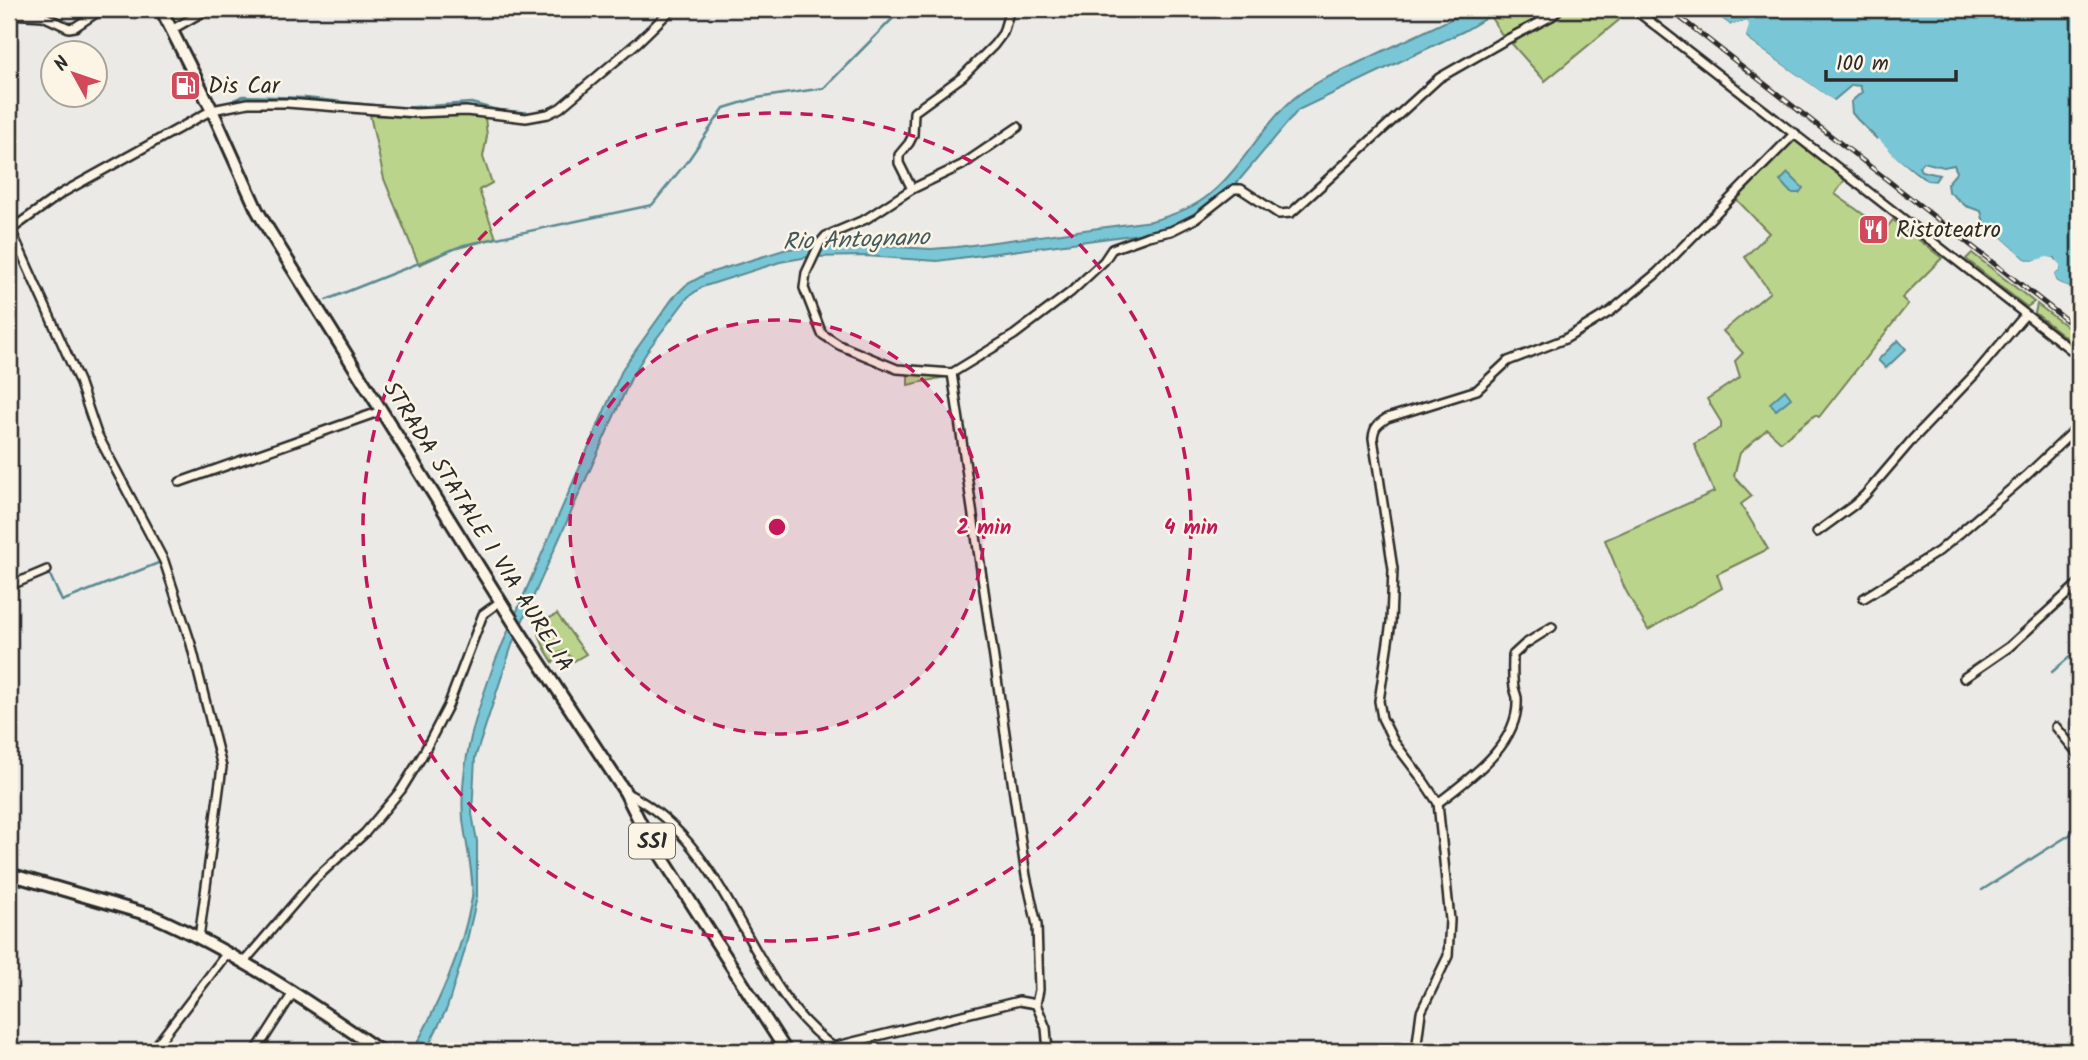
<svg xmlns="http://www.w3.org/2000/svg" width="2088" height="1060" font-family="Kalam,sans-serif">
<style>
.green{fill:#bbd48b;stroke:#73805b;stroke-width:2}
.water{fill:#79c7d6;stroke:#5a8992;stroke-width:2}
.pier{fill:#ebeae6}
.lines{fill:none;stroke-linecap:round;stroke-linejoin:round}
.stream{stroke:#5a8992;stroke-width:2.5}
.street-casing{stroke:#2b2b2b;stroke-width:12}
.secondary-casing{stroke:#2b2b2b;stroke-width:16}
.primary-casing{stroke:#2b2b2b;stroke-width:16}
.street{stroke:#fcf5e5;stroke-width:7}
.secondary{stroke:#fcf5e5;stroke-width:10}
.primary{stroke:#fcf5e5;stroke-width:10}
.rail-casing{stroke:#2b2b2b;stroke-width:5}
.rail{stroke:#fcf5e5;stroke-width:2.5;stroke-dasharray:8;stroke-linecap:butt}
.ring{fill:none;stroke:#c2185b;stroke-width:3.5;stroke-dasharray:12 9}
.labels{text-anchor:middle;stroke-width:5;stroke-linejoin:round;paint-order:stroke}
.shield{fill:#fcf5e5;stroke:#6a6863;stroke-width:2}
.shield-label{font-size:21px;font-weight:bold;fill:#2b2b2b}
.poi-label{font-size:23px;fill:#2b2b2b;stroke:#fcf5e5;text-anchor:start}
.street-label{font-size:23px;fill:#2b2b2b;stroke:#fcf5e5}
.water-label{font-size:24px;font-style:italic;fill:#425a5e;stroke:#fcf5e5}
.centre{fill:#c2185b;stroke:#fcf5e5;stroke-width:3.5}
.ring-label{font-size:21px;text-anchor:middle;font-weight:bold;fill:#c2185b;stroke:#fcf5e5;stroke-width:5;stroke-linejoin:round;paint-order:stroke}
</style>
<rect width="100%" height="100%" fill="#ebeae6"/>
<filter id="ink" filterUnits="userSpaceOnUse"><feTurbulence type="fractalNoise" baseFrequency=".0143" numOctaves="2"/><feDisplacementMap in="SourceGraphic" scale="14" xChannelSelector="R" yChannelSelector="G"/><feConvolveMatrix kernelMatrix="1 2 1 2 8 2 1 2 1" color-interpolation-filters="sRGB"/></filter>
<g filter="url(#ink)">
<g class="green">
<path d="M 1501,9 L 1543,9 L 1549,15 L 1504,38 L 1490,16 Z"/>
<path d="M 1562,9 L 1627,9 L 1630,11 L 1545,81 L 1512,44 Z"/>
<path d="M 465,114 L 485,117 L 487,136 L 483,157 L 492,183 L 479,190 L 496,238 L 454,249 L 419,265 L 384,179 L 370,115 L 413,117 Z"/>
<path d="M 1795,138 L 1846,178 L 1835,194 L 1885,230 L 1893,220 L 1942,258 L 1902,298 L 1908,304 L 1819,417 L 1815,415 L 1781,442 L 1767,429 L 1740,453 L 1734,476 L 1752,496 L 1741,504 L 1768,549 L 1717,574 L 1722,588 L 1648,630 L 1625,589 L 1605,540 L 1714,492 L 1694,444 L 1721,428 L 1721,422 L 1707,399 L 1740,377 L 1735,361 L 1743,353 L 1723,331 L 1770,292 L 1745,257 L 1769,233 L 1735,198 Z"/>
<path d="M 1972,253 L 2034,302 L 2027,307 L 1966,259 Z"/>
<path d="M 2037,304 L 2079,336 L 2079,348 L 2035,313 Z"/>
<path d="M 911,374 L 942,376 L 945,377 L 908,385 L 908,375 Z"/>
<path d="M 557,614 L 586,654 L 574,661 L 565,651 L 558,653 L 553,662 C 548,654 533,632 541,623 C 543,620 553,617 557,614 Z"/>
</g>
<g class="water">
<path d="M 1472,9 L 1501,9 L 1464,31 L 1298,110 L 1236,184 L 1197,216 L 1162,231 L 937,261 L 865,256 L 808,257 L 780,262 L 702,287 L 688,297 L 650,347 L 632,376 L 513,642 L 475,758 L 472,814 L 477,841 L 477,897 L 464,953 L 447,1008 L 426,1051 L 413,1051 C 439,1002 462,953 472,898 C 475,879 465,840 463,819 C 459,763 477,711 496,659 L 623,368 L 673,298 L 686,285 L 706,274 L 787,249 L 865,245 L 931,249 L 957,247 L 1151,221 C 1170,216 1189,210 1205,198 C 1240,172 1259,129 1291,101 C 1300,92 1312,86 1322,80 Z"/>
<path d="M 1708,9 L 2079,9 L 2079,295 L 2075,290 L 2057,282 L 2053,275 L 2060,270 L 2055,258 L 2032,261 L 2025,259 L 1984,223 L 1981,211 L 1966,206 L 1948,191 L 1947,184 L 1957,172 L 1954,165 L 1944,167 L 1923,162 L 1919,167 L 1921,171 L 1939,175 L 1935,181 L 1927,181 L 1896,158 L 1857,119 L 1852,113 L 1851,102 L 1862,92 L 1860,86 L 1852,85 L 1833,101 L 1752,43 L 1746,37 L 1747,21 L 1730,25 Z"/>
<path d="M 1788,173 L 1803,188 L 1799,193 L 1791,193 L 1780,181 Z"/>
<path d="M 1898,340 L 1906,349 L 1886,368 L 1878,360 Z"/>
<path d="M 1785,390 L 1791,398 L 1776,410 L 1770,403 Z"/>
</g>
<g class="pier">
<path d="M 1705,9 L 1708,9 L 1730,25 L 1747,21 L 1749,25 L 1746,37 L 1752,43 L 1837,103 L 1829,103 L 1749,46 L 1743,37 L 1745,24 L 1729,28 Z"/>
<path d="M 1878,138 L 1897,158 L 1921,178 L 1927,181 L 1939,182 L 1927,185 L 1919,181 L 1894,160 L 1876,141 Z"/>
<path d="M 1994,231 L 2025,259 L 2032,261 L 2047,257 L 2054,258 L 2060,265 L 2060,270 L 2054,275 L 2057,282 L 2072,288 L 2079,295 L 2079,298 L 2070,291 L 2054,284 L 2050,274 L 2056,266 L 2053,261 L 2048,260 L 2032,265 L 2024,262 L 1989,232 Z"/>
</g>
<g class="lines">
<g class="stream">
<path d="M 234,100 L 243,96 L 305,98 L 401,108 L 471,103 L 497,110 L 532,113"/>
<path d="M 164,132 L 182,122"/>
<path d="M 9,226 L 39,205"/>
<path d="M 326,300 L 464,245 L 652,205 L 689,159 L 724,108 L 757,98 L 824,88 L 902,9"/>
<path d="M 78,389 L 87,419"/>
<path d="M 113,474 L 153,547"/>
<path d="M 49,573 L 62,601 L 161,562"/>
<path d="M 2052,672 L 2079,649"/>
<path d="M 1982,890 L 2079,829"/>
</g>
<defs>
<g id="street">
<path d="M 1634,9 L 2079,356"/>
<path d="M 9,14 L 43,16 L 69,28 L 75,27 L 102,9"/>
<path d="M 173,29 L 208,9"/>
<path d="M 1018,127 L 962,165 L 912,189 L 866,219 L 826,236 L 820,243 L 806,273 L 804,288 L 822,334 L 839,345 L 897,369 L 952,373 L 1014,335 L 1071,292 L 1104,261 L 1112,249 L 1148,236 L 1171,231 L 1197,218 L 1234,189 L 1241,189 L 1279,214 L 1291,213 L 1439,78 L 1500,43 L 1552,16 L 1559,9"/>
<path d="M 912,189 L 899,163 L 899,155 L 909,143 L 913,135 L 914,112 L 962,77 L 994,45 L 1003,33 L 1010,9"/>
<path d="M 11,230 L 79,381 L 97,434 L 164,561 L 191,644 L 222,767 L 199,938"/>
<path d="M 9,231 L 62,193 L 212,110 L 248,103 L 287,103 L 415,113 L 466,111 L 526,118 L 548,114 L 560,108 L 638,42 L 672,9"/>
<path d="M 952,373 L 1026,876 L 1037,925 L 1039,990 L 1036,1004 L 1046,1028 L 1048,1051"/>
<path d="M 180,482 L 381,411"/>
<path d="M 1817,532 L 1854,505 L 1865,495 L 1912,440 L 1976,373 L 2025,315"/>
<path d="M 9,586 L 47,570"/>
<path d="M 1864,598 L 1939,551 L 2026,476 L 2079,426"/>
<path d="M 1964,678 L 2009,647 L 2079,583"/>
<path d="M 2056,727 L 2079,755"/>
<path d="M 627,793 C 735,848 745,988 839,1051"/>
<path d="M 1438,803 C 1470,778 1520,744 1517,698 C 1517,696 1514,689 1514,687 C 1512,677 1513,665 1513,655 L 1525,644 L 1552,627"/>
<path d="M 2079,863 L 2079,864"/>
<path d="M 243,963 L 316,878 L 365,833 L 401,790 L 422,756 L 448,706 L 483,614 L 501,601"/>
<path d="M 833,1047 L 1019,1001 L 1036,1004"/>
<path d="M 152,1051 L 227,953"/>
<path d="M 256,1051 L 293,993"/>
<path d="M 1416,1051 L 1421,1012 L 1448,956 L 1450,920 L 1438,803 L 1420,776 L 1394,742 L 1382,718 L 1379,701 L 1391,622 L 1393,569 L 1373,438 C 1374,427 1378,424 1387,418 L 1477,390 L 1508,361 L 1565,339 L 1611,311 L 1657,273 L 1795,133"/>
</g>
<path id="secondary" d="M 9,874 L 153,916 C 233,951 308,1001 380,1051"/>
<path id="primary" d="M 161,9 L 212,110 L 257,210 L 268,229 L 519,631 L 625,792 L 642,826 L 786,1051"/>
</defs>
<use href="#street" class="street-casing"/>
<use href="#secondary" class="secondary-casing"/>
<use href="#primary" class="primary-casing"/>
<use href="#street" class="street"/>
<use href="#secondary" class="secondary"/>
<use href="#primary" class="primary"/>
<defs>
<path id="rail" d="M 1669,9 L 2079,330"/>
</defs>
<use href="#rail" class="rail-casing"/>
<use href="#rail" class="rail"/>
</g>
</g>
<circle cx="777" cy="527" r="207" fill="#c2185b" fill-opacity=".12"/>
<g class="ring">
<circle cx="777" cy="527" r="207"/>
<circle cx="777" cy="527" r="414"/>
</g>
<defs>
<symbol id="fuel-square" viewBox="-11 -11 22 22"><rect x="-9" y="-9" width="18" height="18" rx="4" fill="#d1495b" stroke="#fcf5e5"/><path d="M-5.5-6h7V0h2V4h1.3V-2.5L3-4.5l.8-.8L6-3V5H2.5V1h-1V6h-7ZM-4.2-4.7v3.2H.2V-4.7Z" fill="#fff"/></symbol>
<symbol id="restaurant-square" viewBox="-11 -11 22 22"><rect x="-9" y="-9" width="18" height="18" rx="4" fill="#d1495b" stroke="#fcf5e5"/><path d="M-5-6h1v4h1v-4h1v4h1v-4h1v5L-1.5 .5V6h-2V.5L-5-1ZM5-6V6H3V1.5H1.5Q1.5-4 5-6Z" fill="#fff"/></symbol>
</defs>
<g fill-rule="evenodd">
<use href="#fuel-square" x="168" y="68" width="35" height="35"/>
<use href="#restaurant-square" x="1856" y="212" width="35" height="35"/>
</g>
<g class="labels">
<rect class="shield" x="629" y="823.5" width="46" height="35" rx="5"/>
<g class="shield-label">
<text x="652" y="848">SS1</text>
</g>
<g class="poi-label">
<text x="208" y="93">Dis Car</text>
<text x="1896" y="237">Ristoteatro</text>
</g>
<g class="street-label">
<text transform="translate(479 526) rotate(58)" y="8">STRADA STATALE 1 VIA AURELIA</text>
</g>
<g class="water-label">
<text transform="translate(856 239) rotate(-2)" y="8">Rio Antognano</text>
</g>
</g>
<circle cx="777" cy="527" r="10" class="centre"/>
<g class="ring-label">
<text x="984" y="534">2 min</text>
<text x="1191" y="534">4 min</text>
</g>
<rect width="2088" height="1060" fill="none" stroke="#fcf5e5" stroke-width="35"/>
<rect x="18" y="18" width="2053" height="1025" fill="none" stroke="#2b2b2b" stroke-width="2.5" filter="url(#ink)"/>
<g transform="translate(74 74) rotate(310)"><circle r="33" fill="#fcf5e5" stroke="#a8a49b" stroke-width="2"/>
<path d="M0-5L12 26L0 18L-12 26Z" fill="#d1495b"/>
<text y="-10" font-size="19" font-weight="bold" text-anchor="middle" fill="#2b2b2b">N</text>
</g>
<path d="M1826 70v10h130v-10" fill="none" stroke="#2b2b2b" stroke-width="3.5"/>
<text x="1836" y="70" font-size="21" fill="#2b2b2b" stroke="#fcf5e5" stroke-width="5" paint-order="stroke">100 m</text>
</svg>
